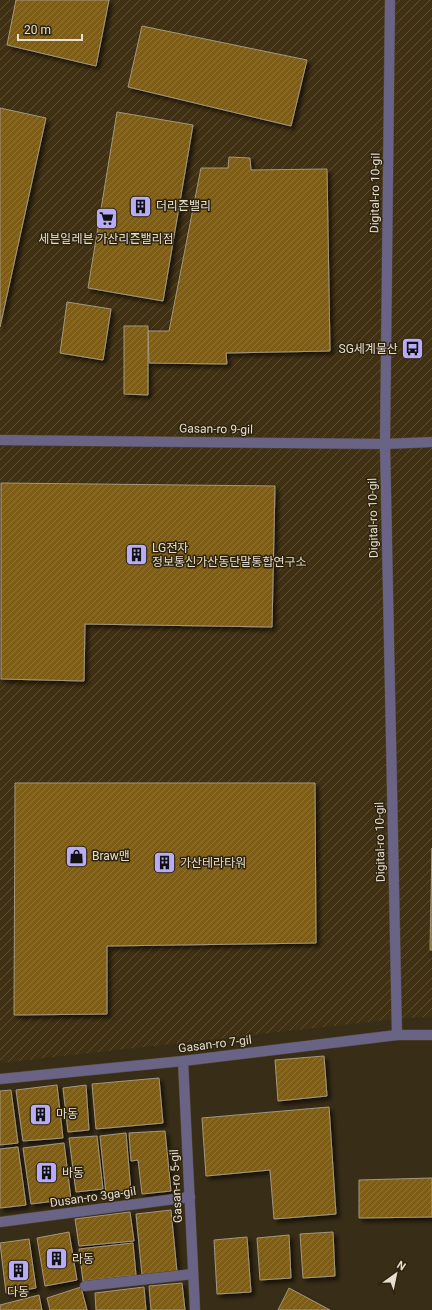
<svg xmlns="http://www.w3.org/2000/svg" width="432" height="1310" font-family="Roboto,'Noto Sans KR',sans-serif">
<style>
.industrial{fill:url(#industrial-furrows)}
.building{fill:url(#building-hatch);stroke:#a4977e;filter:url(#shadow)}
.lines{fill:none;stroke-linecap:round;stroke-linejoin:round}
.minor-casing{stroke:#544935;stroke-width:11}
.minor{stroke:#696386;stroke-width:10}
.labels{text-anchor:middle;stroke-width:3;stroke-linejoin:round;paint-order:stroke}
.street-label{font-size:12px;fill:#e5ded1;stroke:#2e230d}
.poi-label{font-size:12px;fill:#e5ded1;stroke:#2e230d;text-anchor:start}
</style>
<defs>
<pattern id="industrial-furrows" width="10" height="10" patternUnits="userSpaceOnUse"><rect width="10" height="10" fill="#403114"/><path d="M-1 1l2-2M0 10L10 0M9 11l2-2" fill="none" stroke="#5b4e35"/></pattern>
<pattern id="building-hatch" width="6" height="6" patternUnits="userSpaceOnUse"><rect width="6" height="6" fill="#7e5d12"/><path d="M-1 1l2-2M0 6l6-6M5 7l2-2" fill="none" stroke="#907433"/></pattern>
<filter id="shadow"><feDropShadow dx="3.5" dy="3.5" stdDeviation="2" flood-color="#0009"/></filter>
</defs>
<rect width="100%" height="100%" fill="#382d17"/>
<path class="industrial" d="M 0,0 L 432,0 L 432,1017 L 404,1018 L 0,1063 Z"/>
<g class="building">
<path d="M 16,0 L 109,0 L 96,66 L 7,45 Z"/>
<path d="M 142,26 L 307,60 L 291,126 L 128,87 Z"/>
<path d="M 0,108 L 46,118 L 0,327 Z"/>
<path d="M 117,112 L 193,125 L 163,301 L 88,288 Z"/>
<path d="M 229,157 L 250,158 L 251,170 L 327,169 L 330,351 L 226,353 L 227,364 L 149,363 L 148,331 L 169,331 L 201,168 L 228,168 Z"/>
<path d="M 67,302 L 111,309 L 103,360 L 60,353 Z"/>
<path d="M 124,326 L 148,326 L 148,395 L 124,394 Z"/>
<path d="M 1,483 L 275,486 L 272,627 L 85,624 L 84,681 L 1,679 Z"/>
<path d="M 15,783 L 315,783 L 316,943 L 107,946 L 107,1014 L 14,1015 Z"/>
<path d="M 432,848 L 432,950 L 430,950 Z"/>
<path d="M 324,1056 L 327,1096 L 278,1101 L 275,1060 Z"/>
<path d="M 159,1078 L 163,1123 L 96,1129 L 92,1084 Z"/>
<path d="M 57,1085 L 63,1138 L 23,1141 L 16,1090 Z"/>
<path d="M 86,1085 L 89,1130 L 68,1132 L 63,1088 Z"/>
<path d="M 11,1090 L 18,1143 L 0,1145 L 0,1091 Z"/>
<path d="M 329,1107 L 336,1214 L 274,1219 L 270,1170 L 206,1176 L 202,1118 Z"/>
<path d="M 165,1131 L 171,1191 L 142,1194 L 138,1160 L 131,1161 L 129,1133 Z"/>
<path d="M 126,1133 L 131,1192 L 106,1194 L 100,1136 Z"/>
<path d="M 97,1136 L 103,1189 L 76,1192 L 69,1138 Z"/>
<path d="M 64,1143 L 71,1199 L 31,1204 L 23,1148 Z"/>
<path d="M 18,1147 L 26,1205 L 0,1208 L 0,1149 Z"/>
<path d="M 432,1178 L 432,1217 L 359,1218 L 359,1180 Z"/>
<path d="M 171,1210 L 177,1272 L 142,1275 L 136,1214 Z"/>
<path d="M 130,1212 L 134,1241 L 79,1246 L 75,1219 Z"/>
<path d="M 69,1232 L 77,1280 L 45,1286 L 37,1238 Z"/>
<path d="M 333,1232 L 335,1276 L 303,1278 L 300,1234 Z"/>
<path d="M 289,1235 L 291,1278 L 260,1280 L 257,1238 Z"/>
<path d="M 247,1237 L 251,1292 L 217,1294 L 214,1240 Z"/>
<path d="M 29,1239 L 36,1288 L 6,1293 L 0,1243 Z"/>
<path d="M 133,1243 L 136,1275 L 83,1281 L 79,1249 Z"/>
<path d="M 182,1283 L 185,1310 L 151,1310 L 149,1286 Z"/>
<path d="M 81,1287 L 87,1310 L 50,1310 L 47,1298 Z"/>
<path d="M 144,1287 L 146,1310 L 96,1310 L 95,1293 Z"/>
<path d="M 289,1288 L 330,1310 L 278,1310 Z"/>
<path d="M 39,1295 L 42,1310 L 0,1310 L 0,1305 Z"/>
</g>
<g class="lines">
<defs>
<g id="minor">
<path d="M 390,0 L 385,444 L 397,1035"/>
<path d="M 0,440 L 385,444 L 432,442"/>
<path d="M 183,1061 L 195,1310"/>
<path d="M 0,1079 L 183,1061 L 397,1035 L 432,1035"/>
<path d="M 0,1222 L 190,1197"/>
<path d="M 85,1286 L 193,1274"/>
</g>
</defs>
<use href="#minor" class="minor-casing"/>
<use href="#minor" class="minor"/>
</g>
<defs>
<symbol id="building-square" viewBox="-11 -11 22 22"><rect x="-9" y="-9" width="18" height="18" rx="4" fill="#b8abf7" stroke="#2e230d"/><path d="M-4-6H4V6H1V3H-1V6H-4ZM-2.5-4.3h1.7v1.8h-1.7ZM.8-4.3h1.7v1.8H.8ZM-2.5-1h1.7V.8h-1.7ZM.8-1h1.7V.8H.8Z" fill="#111"/></symbol>
<symbol id="supermarket-square" viewBox="-11 -11 22 22"><rect x="-9" y="-9" width="18" height="18" rx="4" fill="#b8abf7" stroke="#2e230d"/><path d="M-6-5.5h2.5l.6 2H6L4.5 2H-2.5L-4.4-4H-6ZM-1.5 3.2a1.3 1.3 0 1 0 .1 0ZM3 3.2a1.3 1.3 0 1 0 .1 0Z" fill="#111"/></symbol>
<symbol id="bus-square" viewBox="-11 -11 22 22"><rect x="-9" y="-9" width="18" height="18" rx="4" fill="#b8abf7" stroke="#2e230d"/><path d="M-5-6H5V4H4V6H2V4H-2V6H-4V4H-5ZM-3.5-4V0h7V-4ZM-3.5 1.2v1.5H-2V1.2ZM2 1.2v1.5H3.5V1.2Z" fill="#111"/></symbol>
<symbol id="shop-square" viewBox="-11 -11 22 22"><rect x="-9" y="-9" width="18" height="18" rx="4" fill="#b8abf7" stroke="#2e230d"/><path d="M-5-2.5h2.3a2.7 3.5 0 0 1 5.4 0H5L5.5 6h-11ZM-1.5-2.5h3a1.5 2.3 0 0 0-3 0Z" fill="#111"/></symbol>
</defs>
<g fill-rule="evenodd">
<use href="#building-square" x="128" y="194" width="25" height="25"/>
<use href="#supermarket-square" x="94" y="206" width="25" height="25"/>
<use href="#bus-square" x="400" y="336" width="25" height="25"/>
<use href="#building-square" x="124" y="542" width="25" height="25"/>
<use href="#shop-square" x="64" y="844" width="25" height="25"/>
<use href="#building-square" x="152" y="850" width="25" height="25"/>
<use href="#building-square" x="28" y="1102" width="25" height="25"/>
<use href="#building-square" x="34" y="1160" width="25" height="25"/>
<use href="#building-square" x="44" y="1246" width="25" height="25"/>
<use href="#building-square" x="6" y="1258" width="25" height="25"/>
</g>
<g class="labels">
<g class="street-label">
<text transform="translate(375 193) rotate(-89)" y="4">Digital-ro 10-gil</text>
<text transform="translate(216 429) rotate(1)" y="4">Gasan-ro 9-gil</text>
<text transform="translate(373 518) rotate(-91)" y="4">Digital-ro 10-gil</text>
<text transform="translate(380 842) rotate(-91)" y="4">Digital-ro 10-gil</text>
<text transform="translate(215 1044) rotate(-7)" y="4">Gasan-ro 7-gil</text>
<text transform="translate(176 1186) rotate(-93)" y="4">Gasan-ro 5-gil</text>
<text transform="translate(93 1197) rotate(-8)" y="4">Dusan-ro 3ga-gil</text>
</g>
<g class="poi-label">
<text x="156" y="210">더리즌밸리</text>
<text x="106" y="243" text-anchor="middle">세븐일레븐 가산리즌밸리점</text>
<text x="398" y="353" text-anchor="end">SG세계물산</text>
<text x="152" y="552">LG전자<tspan x="152" dy="14">정보통신가산동단말통합연구소</tspan></text>
<text x="92" y="860">Braw맨</text>
<text x="180" y="867">가산테라타워</text>
<text x="56" y="1118">마동</text>
<text x="62" y="1177">바동</text>
<text x="72" y="1263">라동</text>
<text x="18" y="1296" text-anchor="middle">다동</text>
</g>
</g>
<g transform="translate(396 1274) rotate(33)" stroke="#2e230d" stroke-width="3" paint-order="stroke">
<path d="M0-3L7 15L0 10L-7 15Z" fill="#e5ded1"/>
<text y="-6" font-size="11" font-weight="bold" text-anchor="middle" fill="#e5ded1">N</text>
</g>
<path d="M18 34v6h64v-6" fill="none" stroke="#e5ded1" stroke-width="2"/>
<text x="24" y="34" font-size="12" fill="#e5ded1" stroke="#2e230d" stroke-width="3" paint-order="stroke">20 m</text>
</svg>
